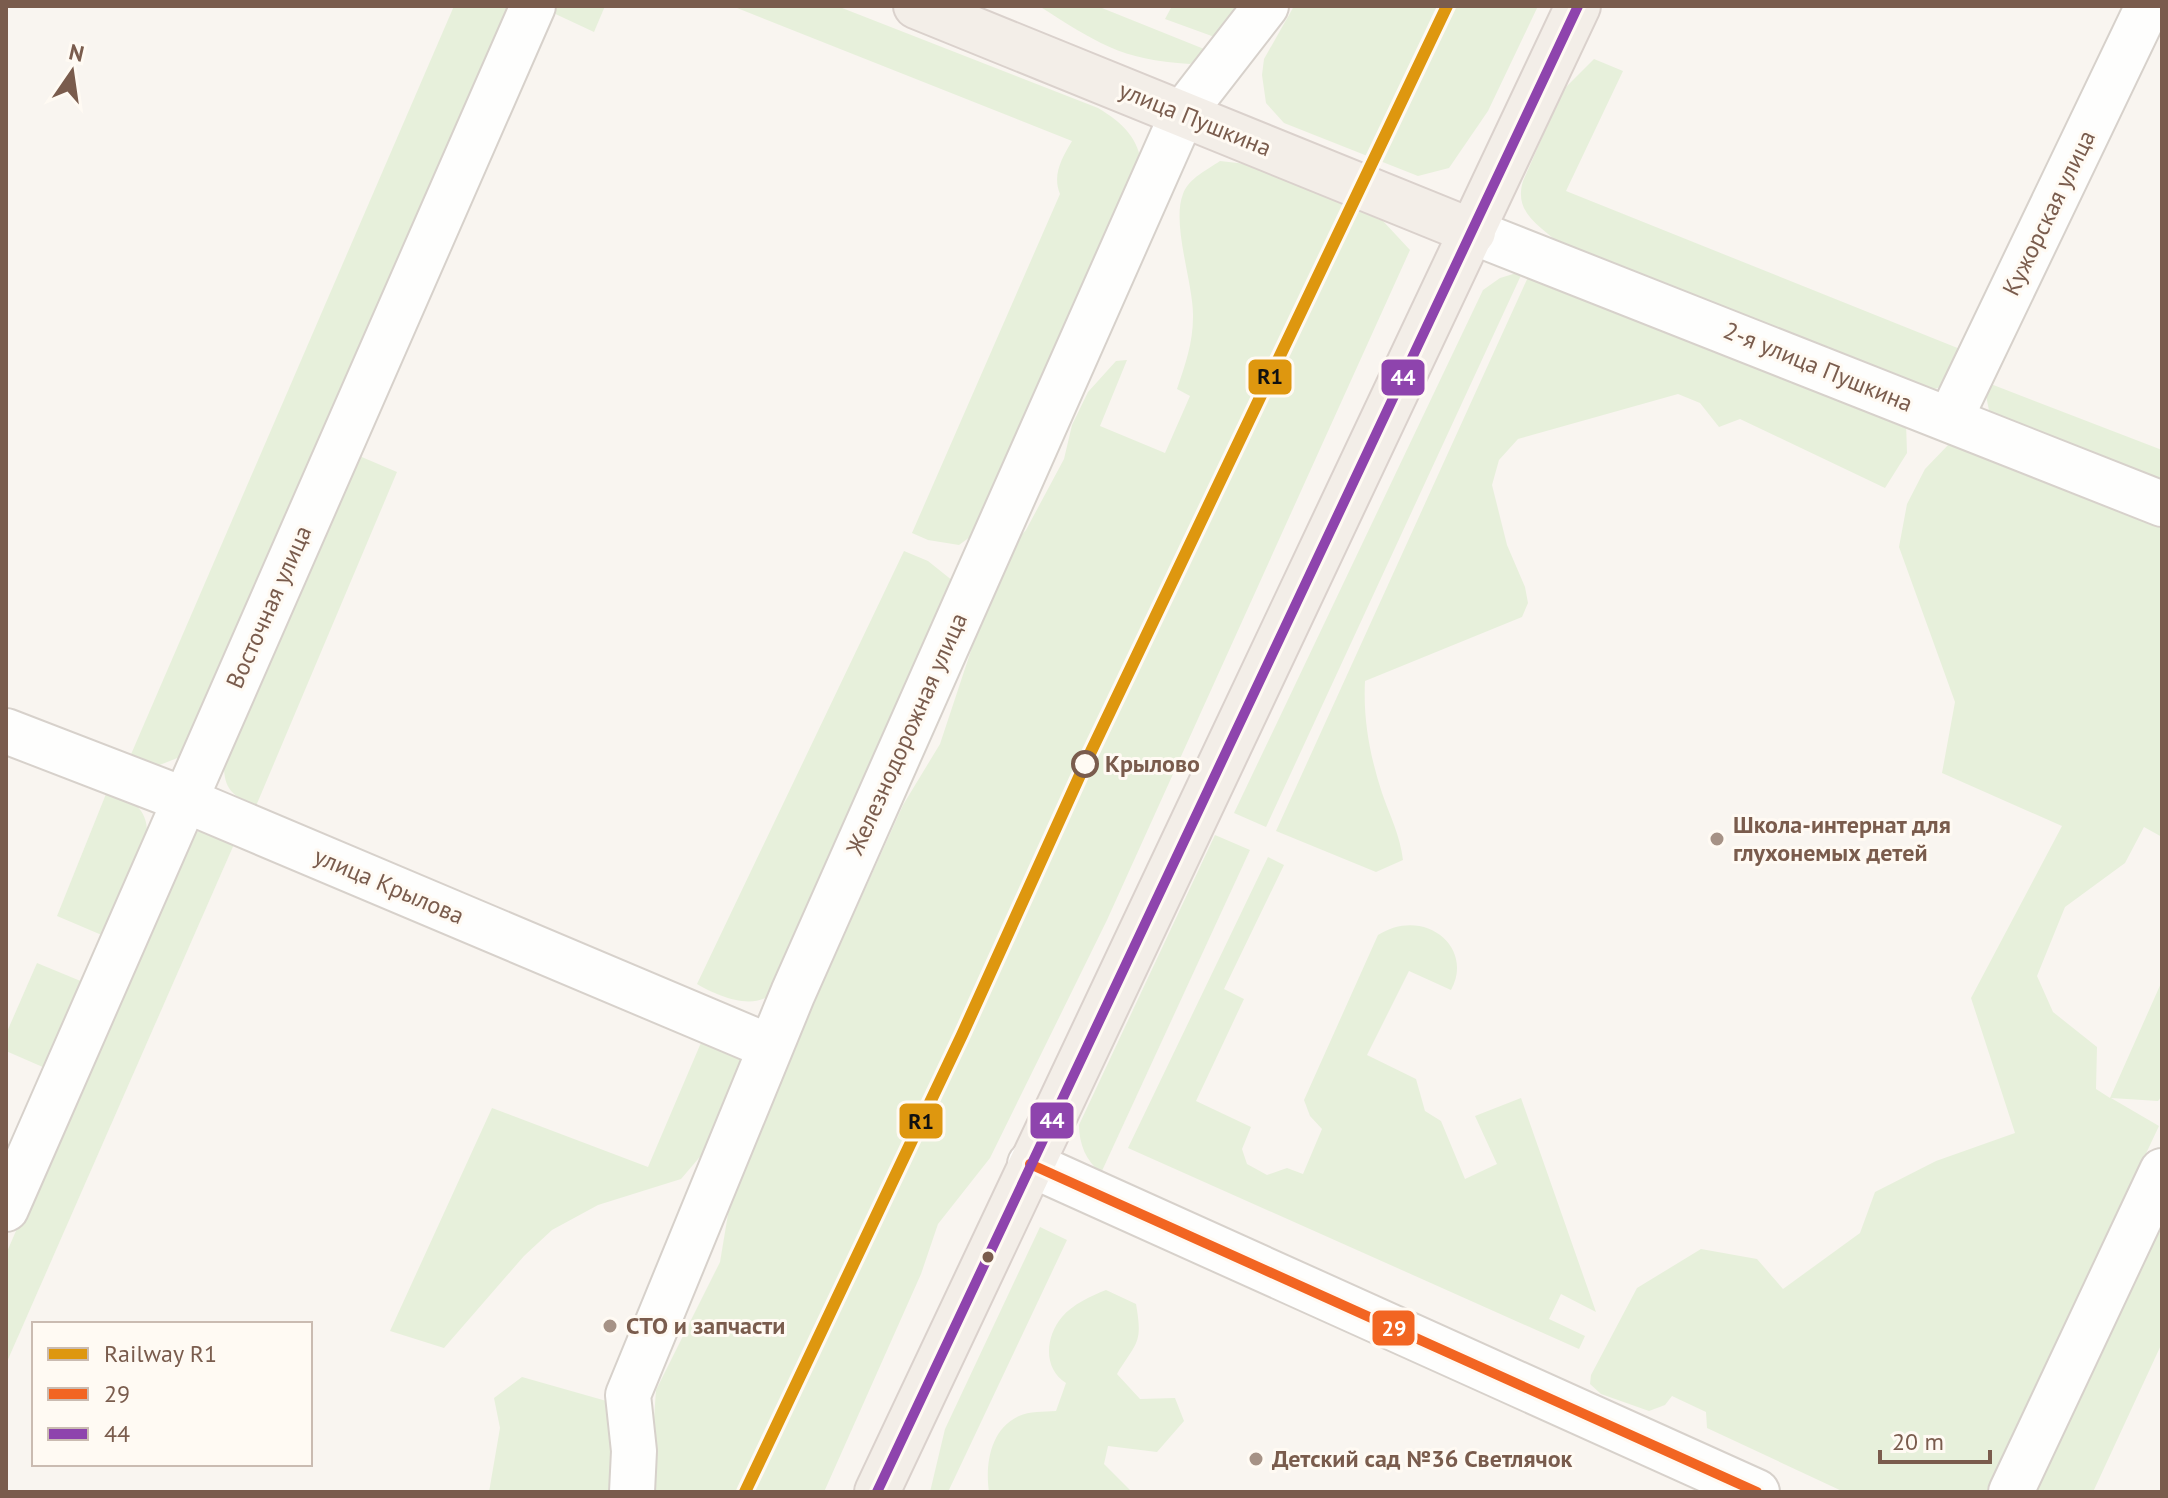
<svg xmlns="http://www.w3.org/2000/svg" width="2168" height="1498" font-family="'PT Sans',sans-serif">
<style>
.green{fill:#e7f0db}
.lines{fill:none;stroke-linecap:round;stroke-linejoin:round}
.minor-casing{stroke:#d7d1cb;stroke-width:48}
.major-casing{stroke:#dad1cc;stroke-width:48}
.minor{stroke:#fefefd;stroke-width:44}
.major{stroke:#f3eee8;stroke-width:44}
.bus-1-casing{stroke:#fffaf3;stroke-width:16}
.bus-2-casing{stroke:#fffaf3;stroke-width:16}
.bus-1{stroke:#f26522;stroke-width:10}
.bus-2{stroke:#8e44ad;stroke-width:10}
.rail-1-casing{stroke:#fffaf3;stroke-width:18}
.rail-1{stroke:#de970f;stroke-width:12}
.stop-dot{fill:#fffaf3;stroke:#7a5c4d;stroke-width:4}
.poi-dot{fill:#a69286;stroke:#fffaf3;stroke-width:3}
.bus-dot{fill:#7a5c4d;stroke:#fffaf3;stroke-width:3}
.labels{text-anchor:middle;stroke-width:6;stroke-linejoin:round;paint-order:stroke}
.street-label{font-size:24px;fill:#7a5c4d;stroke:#fffaf3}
.stop-label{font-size:24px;font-weight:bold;fill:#7a5c4d;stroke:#fffaf3;text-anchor:start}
.poi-label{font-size:24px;font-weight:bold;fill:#7a5c4d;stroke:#fffaf3;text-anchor:start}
.line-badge{stroke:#fffaf3;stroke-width:3}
.badge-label{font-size:22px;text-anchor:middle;font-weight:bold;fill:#fff}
.pale-badge-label{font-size:22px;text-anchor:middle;font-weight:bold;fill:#111}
</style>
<rect width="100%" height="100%" fill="#f9f5f0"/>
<g class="green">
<path d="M 454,6 L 508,6 L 180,757 L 157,766 L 129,759 Z"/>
<path d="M 551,6 L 605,6 L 594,32 L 549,11 Z"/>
<path d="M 732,6 L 837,6 L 1098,108 C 1123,123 1139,138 1142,168 L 970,537 L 959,545 L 928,540 L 912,533 L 1060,194 C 1052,175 1062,158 1072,141 Z"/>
<path d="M 1039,6 L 1097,6 L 1209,51 L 1190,64 C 1120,60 1096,42 1039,6 Z"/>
<path d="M 1172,6 L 1242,6 L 1220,39 L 1165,19 Z"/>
<path d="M 1294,6 L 1538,6 L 1488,111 L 1449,168 L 1418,176 L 1284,123 L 1266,103 L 1262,75 L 1264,59 Z"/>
<path d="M 1594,59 L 1623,71 L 1566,191 L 1965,351 C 1954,371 1948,392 1923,390 L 1562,246 C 1541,226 1513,214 1523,181 L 1563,90 Z"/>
<path d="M 1220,161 L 1255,165 L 1383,221 L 1410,250 L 1107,920 L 990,1158 L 938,1224 L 921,1274 L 824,1492 L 649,1492 L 656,1390 L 720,1262 L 729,1208 L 784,1069 L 903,805 L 940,744 L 1003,554 L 1026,530 L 1064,459 L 1072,425 L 1088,392 L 1116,361 L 1127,360 L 1100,426 L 1165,453 L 1190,396 L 1177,389 C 1185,365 1193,343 1193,317 C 1194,285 1171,224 1183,194 C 1189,178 1207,170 1220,161 Z"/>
<path d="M 1523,271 L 1266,827 L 1234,813 L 1483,290 L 1500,278 Z"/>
<path d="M 1529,275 L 1906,422 L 1907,453 L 1885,488 L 1740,419 L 1719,427 L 1700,403 L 1678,394 L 1518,439 L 1499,460 L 1492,485 L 1507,545 L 1525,587 L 1528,603 L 1522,617 L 1365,681 C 1363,720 1370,756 1382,793 C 1390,816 1400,835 1403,860 L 1376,872 L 1276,831 Z"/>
<path d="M 1983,381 L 2162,450 L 2162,487 L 1991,420 Z"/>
<path d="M 1950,443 L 2162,527 L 2162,837 L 2144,827 L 2125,863 L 2065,907 L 2037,976 L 2053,1012 L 2097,1047 L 2096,1089 L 2110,1098 L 2162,981 L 2162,1096 L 2158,1101 L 2111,1098 L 2159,1126 L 1986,1492 L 1844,1492 L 1707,1428 L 1706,1412 L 1672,1396 L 1665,1405 L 1649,1411 L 1601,1394 L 1590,1384 L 1591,1375 L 1637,1288 L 1701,1249 L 1757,1259 L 1783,1289 L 1860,1233 L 1875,1192 L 1936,1161 L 2015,1133 L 1971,998 L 2062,826 L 1942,773 L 1955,702 L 1899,547 L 1907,504 L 1925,469 Z"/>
<path d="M 357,455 L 397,472 L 256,806 C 236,797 225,792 224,769 Z"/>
<path d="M 904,551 L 928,561 L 953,581 L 785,980 C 779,985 772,994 765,998 C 745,1008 714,994 697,984 Z"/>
<path d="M 108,789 C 130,800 148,807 147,834 L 104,936 L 57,916 Z"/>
<path d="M 208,830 L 235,842 L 6,1364 L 6,1254 L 183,845 L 197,832 Z"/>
<path d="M 1215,835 L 1250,850 L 1101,1173 C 1086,1161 1079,1144 1079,1125 Z"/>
<path d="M 1268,857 L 1284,865 L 1224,989 L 1244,999 L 1196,1101 L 1251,1127 L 1242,1149 L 1247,1164 L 1267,1175 L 1287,1168 L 1303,1174 L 1322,1129 L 1310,1116 L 1304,1100 L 1378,935 C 1423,906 1475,946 1451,990 L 1409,971 L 1367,1055 L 1416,1079 L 1425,1111 L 1441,1121 L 1465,1179 L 1497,1164 L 1475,1116 L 1521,1098 L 1596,1312 L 1561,1294 L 1549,1319 L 1585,1336 L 1579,1349 L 1128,1148 Z"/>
<path d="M 37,963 L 83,982 L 45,1068 L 6,1051 L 6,1034 Z"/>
<path d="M 706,1031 L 734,1047 L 745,1070 L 722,1131 L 681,1179 L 598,1205 L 552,1230 L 524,1256 L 444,1348 L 390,1331 L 492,1108 L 648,1167 Z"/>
<path d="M 2162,1205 L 2162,1343 L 2093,1492 L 2028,1492 Z"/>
<path d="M 1040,1227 L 1067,1240 L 948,1492 L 930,1492 L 945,1429 Z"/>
<path d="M 1106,1290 L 1136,1304 C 1143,1344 1137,1341 1117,1374 L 1140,1399 L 1175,1398 L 1184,1421 L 1157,1452 L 1108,1446 L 1104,1464 L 1132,1492 L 989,1492 C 985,1465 990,1429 1019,1416 C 1029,1411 1044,1412 1056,1411 L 1066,1383 C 1043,1369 1045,1337 1062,1317 C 1073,1304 1091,1296 1106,1290 Z"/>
<path d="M 522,1377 L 617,1404 L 619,1492 L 489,1492 L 500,1428 L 494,1398 Z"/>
</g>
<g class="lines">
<defs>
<g id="minor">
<path d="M 1473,232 L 2162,504"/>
<path d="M 1950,419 L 2148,6"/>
<path d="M 6,731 L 185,800 L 770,1047"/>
<path d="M 1030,1164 L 1757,1492"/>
<path d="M 6,1209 L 533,6"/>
<path d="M 632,1492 L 634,1451 L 628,1395 L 793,993 L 1183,113 L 1266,6"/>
<path d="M 2011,1492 L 2162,1171"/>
</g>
<g id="major">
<path d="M 916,6 L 1473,232"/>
<path d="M 877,1492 L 1578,6"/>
</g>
</defs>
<use href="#minor" class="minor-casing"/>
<use href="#major" class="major-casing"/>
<use href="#minor" class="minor"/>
<use href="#major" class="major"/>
<defs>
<path id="bus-1" d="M 1030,1164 L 1757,1492"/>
<path id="bus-2" d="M 877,1492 L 1578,6"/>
</defs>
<use href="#bus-1" class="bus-1-casing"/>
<use href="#bus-2" class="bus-2-casing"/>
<use href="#bus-1" class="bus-1"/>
<use href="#bus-2" class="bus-2"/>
<defs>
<path id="rail-1" d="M 745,1492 L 962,1035 L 1085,764 L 1447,6"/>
</defs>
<use href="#rail-1" class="rail-1-casing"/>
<use href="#rail-1" class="rail-1"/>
</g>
<circle class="stop-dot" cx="1085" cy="764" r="12"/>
<g class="poi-dot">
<circle cx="1717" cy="839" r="8"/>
<circle cx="610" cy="1326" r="8"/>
<circle cx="1256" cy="1459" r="8"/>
</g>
<circle class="bus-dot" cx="988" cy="1257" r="7"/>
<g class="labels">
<g class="street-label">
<text transform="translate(1195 119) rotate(22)" y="8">улица Пушкина</text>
<text transform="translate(2049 213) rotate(-64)" y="8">Кужорская улица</text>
<text transform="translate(1818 367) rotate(22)" y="8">2-я улица Пушкина</text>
<text transform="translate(269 607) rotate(-66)" y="8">Восточная улица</text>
<text transform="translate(907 734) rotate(-66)" y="8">Железнодорожная улица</text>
<text transform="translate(389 886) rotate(23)" y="8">улица Крылова</text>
</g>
<g class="stop-label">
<text x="1105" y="772">Крылово</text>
</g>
<g class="poi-label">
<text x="1733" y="833">Школа-интернат для<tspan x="1733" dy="28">глухонемых детей</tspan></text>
<text x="626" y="1334">СТО и запчасти</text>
<text x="1272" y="1467">Детский сад №36 Светлячок</text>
</g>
</g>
<g class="line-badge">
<rect x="1247" y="358" width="46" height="38" rx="8" fill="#de970f"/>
<rect x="1380" y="358" width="46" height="39" rx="8" fill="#8e44ad"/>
<rect x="1029" y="1101" width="46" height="39" rx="8" fill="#8e44ad"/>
<rect x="898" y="1102" width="46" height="38" rx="8" fill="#de970f"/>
<rect x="1371" y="1309" width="45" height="38" rx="8" fill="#f26522"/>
</g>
<g class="badge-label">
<text x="1403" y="385">44</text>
<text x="1052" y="1128">44</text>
<text x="1394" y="1336">29</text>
</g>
<g class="pale-badge-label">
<text x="1270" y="384">R1</text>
<text x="921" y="1129">R1</text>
</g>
<rect width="2168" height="1498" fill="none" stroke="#7a5c4d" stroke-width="16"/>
<rect x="32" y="1322" width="280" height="144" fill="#fffaf3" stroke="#cabbb1" stroke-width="2"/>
<rect x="48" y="1348" width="40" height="12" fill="#de970f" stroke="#cabbb1" stroke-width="2"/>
<text x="104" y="1362" font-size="24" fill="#7a5c4d">Railway R1</text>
<rect x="48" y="1388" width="40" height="12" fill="#f26522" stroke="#cabbb1" stroke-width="2"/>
<text x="104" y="1402" font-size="24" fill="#7a5c4d">29</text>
<rect x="48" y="1428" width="40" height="12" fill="#8e44ad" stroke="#cabbb1" stroke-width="2"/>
<text x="104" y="1442" font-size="24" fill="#7a5c4d">44</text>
<g transform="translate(72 72) rotate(13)" stroke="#fffaf3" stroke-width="6" paint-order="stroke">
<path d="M0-6L14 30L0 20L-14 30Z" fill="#7a5c4d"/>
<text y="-12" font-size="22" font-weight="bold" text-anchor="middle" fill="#7a5c4d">N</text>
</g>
<path d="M1880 1450v12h110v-12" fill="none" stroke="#7a5c4d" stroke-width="4"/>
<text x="1892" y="1450" font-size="24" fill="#7a5c4d" stroke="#fffaf3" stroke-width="6" paint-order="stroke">20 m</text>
</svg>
